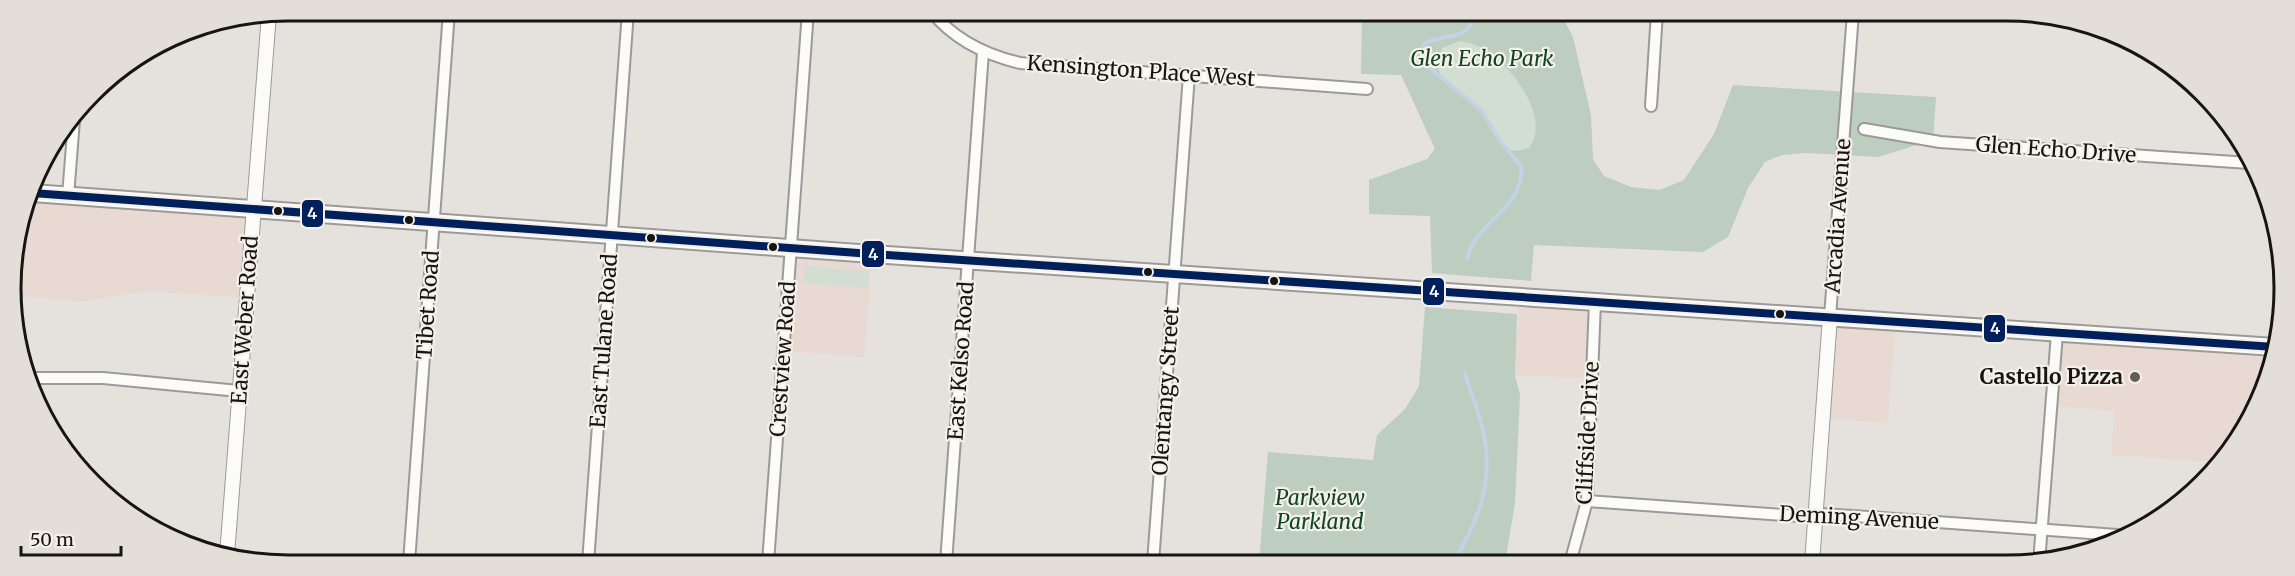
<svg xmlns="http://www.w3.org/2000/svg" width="2295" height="576" font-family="Merriweather,serif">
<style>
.commercial{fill:#e8dad2}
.green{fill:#d2ded2}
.forest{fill:#bdcdbf;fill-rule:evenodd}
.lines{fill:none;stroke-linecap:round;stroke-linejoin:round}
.stream{stroke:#c1d3e4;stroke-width:4}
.minor-casing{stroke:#9c9a98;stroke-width:14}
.tertiary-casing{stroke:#9c9a98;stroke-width:16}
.primary-casing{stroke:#9c9a98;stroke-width:20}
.minor{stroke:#fbfbfa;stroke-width:10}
.tertiary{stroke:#fbfbfa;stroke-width:14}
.primary{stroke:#fbfbfa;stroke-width:16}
.bus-1-casing{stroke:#f5f0e8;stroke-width:12}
.bus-1{stroke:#00205b;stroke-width:8}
.bus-dot{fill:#171513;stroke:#f5f0e8;stroke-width:2}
.poi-dot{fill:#5f5d5a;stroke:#f5f0e8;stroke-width:2}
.labels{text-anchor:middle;stroke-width:4.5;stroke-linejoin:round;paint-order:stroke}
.park-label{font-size:21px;font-style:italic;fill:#0e4526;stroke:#f5f0e8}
.street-label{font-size:21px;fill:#171513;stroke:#f5f0e8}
.poi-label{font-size:21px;font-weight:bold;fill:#171513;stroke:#f5f0e8;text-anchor:end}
.rim{fill:none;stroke:#171513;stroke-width:3}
.line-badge{stroke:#f5f0e8;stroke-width:2}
.badge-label{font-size:16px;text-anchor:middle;font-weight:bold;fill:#fff}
</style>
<rect width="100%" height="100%" fill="#e5e2de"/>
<g class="commercial">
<path d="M 32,193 L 253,211 L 247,298 L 150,291 L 82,301 L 14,296 L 11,270 Z"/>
<path d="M 791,248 L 872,254 L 865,357 L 783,351 Z"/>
<path d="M 1518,298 L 1592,305 L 1589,379 L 1515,375 Z"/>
<path d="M 1829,314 L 1896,319 L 1888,423 L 1821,418 Z"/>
<path d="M 2057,333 L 2275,347 L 2256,411 L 2219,462 L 2111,455 L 2114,411 L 2051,406 Z"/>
</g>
<g class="green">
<path d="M 1434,12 L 1547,82 L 1541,195 L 1424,71 Z"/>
<path d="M 804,266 L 869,271 L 868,288 L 803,283 Z"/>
</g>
<g class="forest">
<path d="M 1362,12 L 1560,12 L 1573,37 L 1591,115 L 1593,159 L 1604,176 L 1631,187 L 1660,190 L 1684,180 L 1714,134 L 1733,85 L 1936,97 L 1933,140 L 1878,157 L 1807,153 L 1782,155 L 1765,162 L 1748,188 L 1728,237 L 1703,252 L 1534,245 L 1531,281 L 1432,273 L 1430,216 L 1369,214 L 1369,180 L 1427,159 L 1435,149 L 1401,75 L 1361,74 ZM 1460,41 C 1471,43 1482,46 1490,53 C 1514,70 1551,119 1529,148 L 1518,151 L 1506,149 L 1481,110 L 1441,79 L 1438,65 L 1442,48 Z"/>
<path d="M 1425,307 L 1517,314 L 1515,375 L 1520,395 L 1515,503 L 1505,563 L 1259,563 L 1268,452 L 1373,460 L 1377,435 L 1405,409 L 1419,386 Z"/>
</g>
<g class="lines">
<g class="stream">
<path d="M 1467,259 C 1475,221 1526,208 1521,166 L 1500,141 L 1481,110 L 1427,66 L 1422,53 L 1424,44 C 1443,32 1469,44 1476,12"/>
<path d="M 1453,563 C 1477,524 1494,482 1484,435 C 1480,414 1471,394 1465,373"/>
</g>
<defs>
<g id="minor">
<path d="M 931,11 C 954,40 986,55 1020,63 L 1367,89"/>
<path d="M 1651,106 L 1657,12"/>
<path d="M 1864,129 L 1940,142 L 2249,163"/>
<path d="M 68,196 L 74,120"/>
<path d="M 1830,317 L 1853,13"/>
<path d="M 29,378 L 103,378 L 239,391"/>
<path d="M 1587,501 L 1813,517 L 1821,514 L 1868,517 L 2131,536"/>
<path d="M 409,563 L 449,11"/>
<path d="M 588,563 L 628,11"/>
<path d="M 768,563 L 808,11"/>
<path d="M 946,563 L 983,52"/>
<path d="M 1153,563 L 1189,75"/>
<path d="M 1570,563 L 1587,501 L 1595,302"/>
<path d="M 2039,563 L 2057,333"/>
</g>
<g id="tertiary">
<path d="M 227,555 L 269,14"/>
<path d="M 1812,563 L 1830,317"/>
</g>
<path id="primary" d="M 32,193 L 872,254 L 2275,347"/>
</defs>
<use href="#minor" class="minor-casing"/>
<use href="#tertiary" class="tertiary-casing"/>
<use href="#primary" class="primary-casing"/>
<use href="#minor" class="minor"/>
<use href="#tertiary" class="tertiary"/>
<use href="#primary" class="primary"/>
<defs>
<path id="bus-1" d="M 32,193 L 872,254 L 2275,347"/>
</defs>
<use href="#bus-1" class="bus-1-casing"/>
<use href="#bus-1" class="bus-1"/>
</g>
<g class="bus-dot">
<circle cx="278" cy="211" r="5"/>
<circle cx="409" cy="220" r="5"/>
<circle cx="651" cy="238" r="5"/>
<circle cx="773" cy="247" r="5"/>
<circle cx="1148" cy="272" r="5"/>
<circle cx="1274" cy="281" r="5"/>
<circle cx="1780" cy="314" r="5"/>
</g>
<circle class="poi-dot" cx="2135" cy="377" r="6"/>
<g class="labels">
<g class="park-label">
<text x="1482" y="66">Glen Echo Park</text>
<text x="1320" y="505">Parkview<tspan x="1320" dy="24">Parkland</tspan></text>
</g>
<g class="street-label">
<text transform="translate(1141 71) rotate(4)" y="7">Kensington Place West</text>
<text transform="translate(2056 150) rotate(4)" y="7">Glen Echo Drive</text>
<text transform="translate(1838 216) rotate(-86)" y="7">Arcadia Avenue</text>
<text transform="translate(428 305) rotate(-86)" y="7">Tibet Road</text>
<text transform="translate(245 320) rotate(-86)" y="7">East Weber Road</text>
<text transform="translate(604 341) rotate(-86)" y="7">East Tulane Road</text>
<text transform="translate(783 359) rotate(-86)" y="7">Crestview Road</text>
<text transform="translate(961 361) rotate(-86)" y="7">East Kelso Road</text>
<text transform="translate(1166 391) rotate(-86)" y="7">Olentangy Street</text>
<text transform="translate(1588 433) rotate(-87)" y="7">Cliffside Drive</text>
<text transform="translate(1859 518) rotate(3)" y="7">Deming Avenue</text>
</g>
<g class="poi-label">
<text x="2123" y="384">Castello Pizza</text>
</g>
</g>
<path d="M0 0H2295V576H0ZM288 21H2007A267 267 0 0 1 2274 288V288A267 267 0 0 1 2007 555H288A267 267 0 0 1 21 288V288A267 267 0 0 1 288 21Z" fill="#e3ded7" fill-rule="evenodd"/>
<path class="rim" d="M288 21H2007A267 267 0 0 1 2274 288V288A267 267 0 0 1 2007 555H288A267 267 0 0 1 21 288V288A267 267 0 0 1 288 21Z"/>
<g class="line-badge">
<rect x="301" y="199" width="23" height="29" rx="6" fill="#00205b"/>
<rect x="861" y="240" width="24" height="28" rx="6" fill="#00205b"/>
<rect x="1422" y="277" width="23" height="29" rx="6" fill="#00205b"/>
<rect x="1983" y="314" width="23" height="29" rx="6" fill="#00205b"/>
</g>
<g class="badge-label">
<text x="312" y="219">4</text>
<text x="873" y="260">4</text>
<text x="1434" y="297">4</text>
<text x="1995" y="334">4</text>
</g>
<path d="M21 546v9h100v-9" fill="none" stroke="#171513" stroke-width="3"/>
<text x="30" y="546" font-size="18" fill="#171513" stroke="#f5f0e8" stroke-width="4.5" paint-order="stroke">50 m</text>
</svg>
